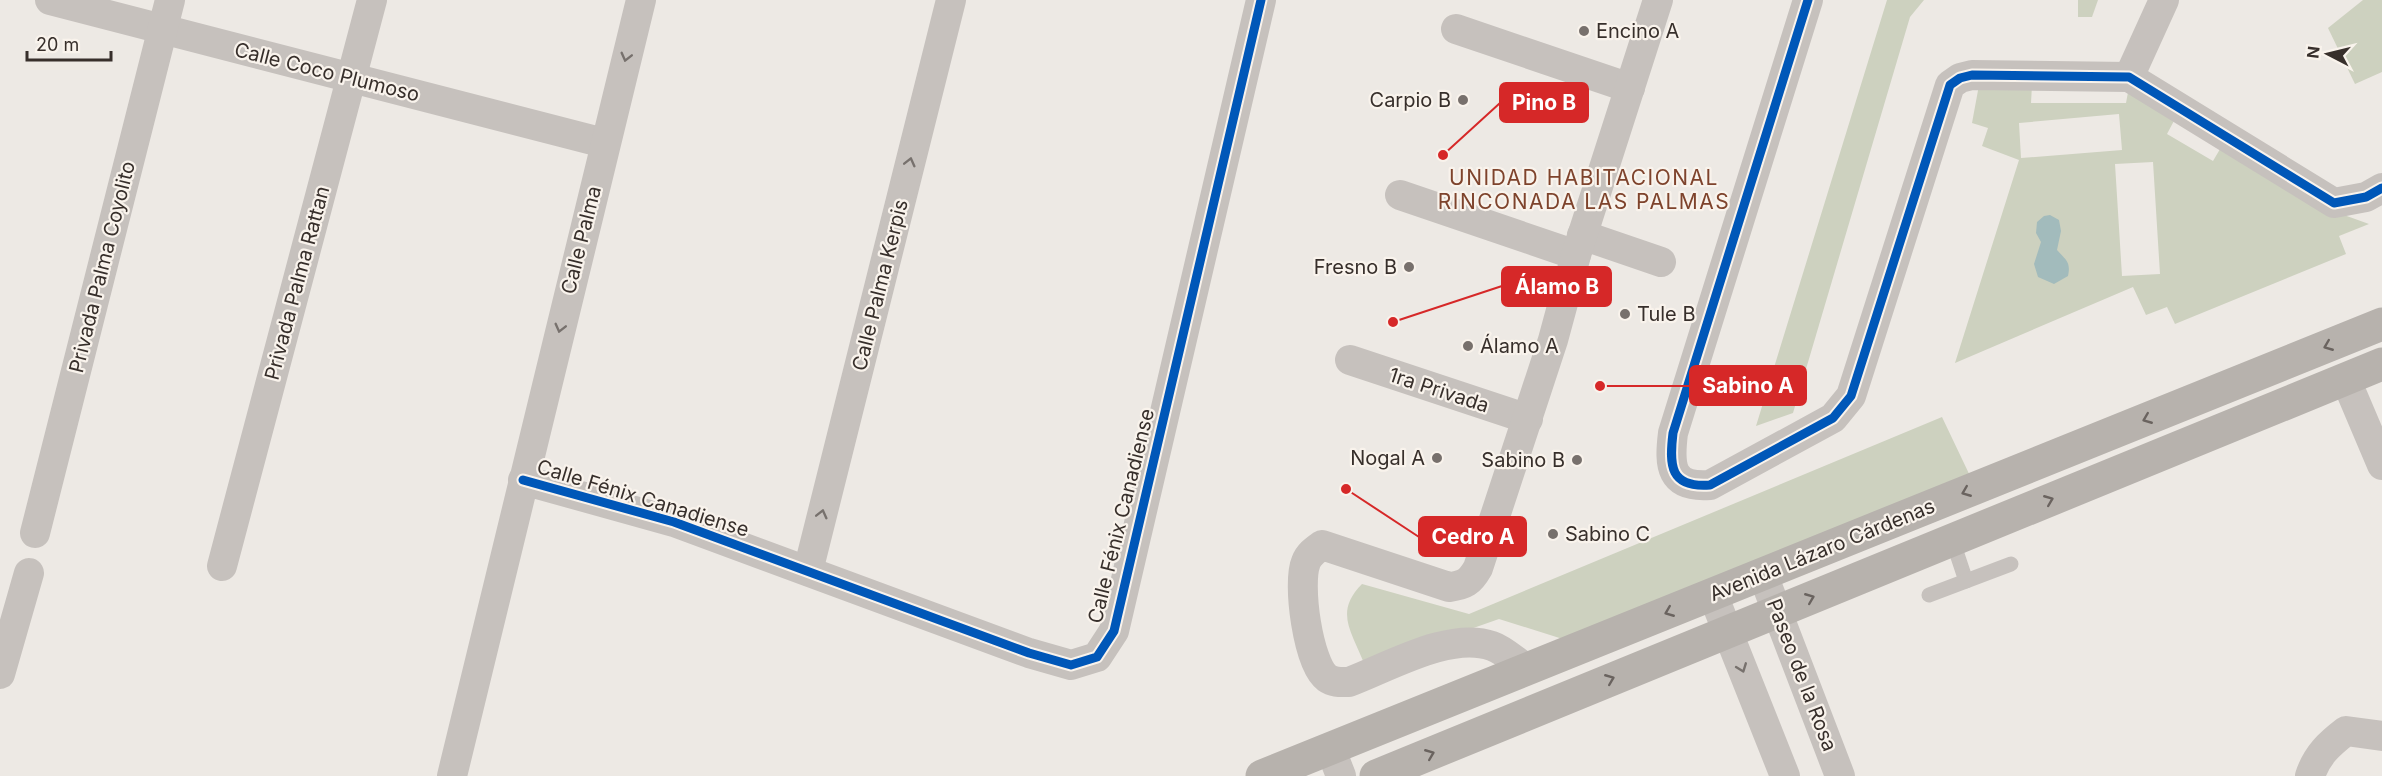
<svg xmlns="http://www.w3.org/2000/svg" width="2382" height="776" font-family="Inter,sans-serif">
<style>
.green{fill:#cdd1bf;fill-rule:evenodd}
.water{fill:#a2bbbc}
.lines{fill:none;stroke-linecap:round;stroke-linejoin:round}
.service{stroke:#c6c1bd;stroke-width:15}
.minor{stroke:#c6c1bd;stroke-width:30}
.secondary{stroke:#b7b2ad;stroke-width:33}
.cycleway-casing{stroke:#f9f3ec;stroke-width:13}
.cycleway{stroke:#0057b8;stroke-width:9}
.oneway{stroke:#77716d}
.oneway2{stroke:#6a635f}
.poi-dot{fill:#77706c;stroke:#f9f3ec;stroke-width:2}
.labels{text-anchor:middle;stroke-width:4.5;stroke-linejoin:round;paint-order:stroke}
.poi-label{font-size:20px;fill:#372f2b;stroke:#f9f3ec;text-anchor:start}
.street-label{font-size:20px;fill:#372f2b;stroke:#f9f3ec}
.neighbourhood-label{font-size:21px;letter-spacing:1.5px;fill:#7e432c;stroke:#f9f3ec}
.leader{fill:none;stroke:#d62828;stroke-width:2}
.callout-dot{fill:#d62828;stroke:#f9f3ec;stroke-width:2}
.callout{fill:#d62828;stroke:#d62828;stroke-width:2}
.callout-label{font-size:21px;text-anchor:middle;font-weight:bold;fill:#fff}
</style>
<rect width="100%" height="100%" fill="#ede9e4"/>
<g class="green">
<path d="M 1887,0 L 1924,0 L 1910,17 L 1793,413 L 1756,426 Z"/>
<path d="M 2078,0 L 2098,0 L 2092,17 L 2078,17 Z"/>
<path d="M 2363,0 L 2382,0 L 2382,72 L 2355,84 L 2328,28 Z"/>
<path d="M 1979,85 L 2032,85 L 2031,103 L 2126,103 L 2129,87 L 2176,117 L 2167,134 L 2213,161 L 2223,144 L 2344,215 L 2369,224 L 2339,236 L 2346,254 L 2175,324 L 2167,307 L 2146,315 L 2133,287 L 1955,363 L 2019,160 L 1982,146 L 1988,128 L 1972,123 ZM 2119,114 L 2122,150 L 2021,158 L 2019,123 ZM 2153,162 L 2160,274 L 2122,276 L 2115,164 Z"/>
<path d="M 1942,417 L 1972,480 L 1569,641 L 1499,619 L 1365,666 C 1353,633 1333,613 1362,584 L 1469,614 Z"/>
</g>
<path class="water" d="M 2050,215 L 2059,220 L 2061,231 L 2057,250 C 2066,260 2071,262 2068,276 L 2054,284 L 2038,277 L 2034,264 L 2041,242 L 2036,233 L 2037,222 L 2044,216 Z"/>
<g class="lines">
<g class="service">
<path d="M 1952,539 L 1966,581"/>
<path d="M 1929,595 L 2011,564"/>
</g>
<g class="minor">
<path d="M 50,0 L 604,143"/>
<path d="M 1808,0 L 1673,433 C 1669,466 1670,488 1710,485 L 1833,418 L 1851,396 L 1950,85 L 1960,78 L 1972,75 L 2129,77 L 2334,203 L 2366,197 L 2382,188"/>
<path d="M 1456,29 L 1630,88"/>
<path d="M 2129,77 L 2164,0"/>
<path d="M 1400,195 L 1576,255"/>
<path d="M 1582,235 L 1661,262"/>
<path d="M 1350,360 L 1528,419"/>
<path d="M 2346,380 L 2382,465"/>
<path d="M 523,480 L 674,522 L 1029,653 L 1071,665 L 1097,657 L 1114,631 L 1261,0"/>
<path d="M 35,533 L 170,0"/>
<path d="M 222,566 L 372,0"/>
<path d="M 808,571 L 951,0"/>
<path d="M 1763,575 L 1840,776"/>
<path d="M 1713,595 L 1785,776"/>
<path d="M 1527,669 C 1516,662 1504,650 1492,646 C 1450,631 1389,667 1349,682 C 1341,682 1334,683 1327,678 C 1308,664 1297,583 1306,562 C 1309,554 1315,550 1322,545 L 1449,587 C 1465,585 1470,582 1478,568 L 1553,340 L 1576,255 L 1658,0"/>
<path d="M 0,674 L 29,573"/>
<path d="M 1331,750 L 1341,776"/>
<path d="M 452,776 L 641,0"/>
<path d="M 2310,776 C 2317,755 2329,744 2346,731 L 2382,736"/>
</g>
<g class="secondary">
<path d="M 1262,776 L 2382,324"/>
<path d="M 1376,776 L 2382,364"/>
</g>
<defs>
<g id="cycleway">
<path d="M 1808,0 L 1673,433 C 1669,466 1670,488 1710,485 L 1833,418 L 1851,396 L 1950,85 L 1960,78 L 1972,75 L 2129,77 L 2334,203 L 2366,197 L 2382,188"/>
<path d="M 523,480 L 674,522 L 1029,653 L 1071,665 L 1097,657 L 1114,631 L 1261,0"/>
</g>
</defs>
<use href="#cycleway" class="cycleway-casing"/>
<use href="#cycleway" class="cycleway"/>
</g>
<defs><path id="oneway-chevron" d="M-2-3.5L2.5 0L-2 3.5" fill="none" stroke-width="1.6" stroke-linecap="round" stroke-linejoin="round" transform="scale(1.5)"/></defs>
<g class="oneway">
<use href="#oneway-chevron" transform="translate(626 57) rotate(104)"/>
<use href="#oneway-chevron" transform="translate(910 162) rotate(-76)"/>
<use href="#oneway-chevron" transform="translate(560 328) rotate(104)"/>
<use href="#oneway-chevron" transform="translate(822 514) rotate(-76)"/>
<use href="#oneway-chevron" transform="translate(1742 668) rotate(69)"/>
</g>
<g class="oneway2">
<use href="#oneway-chevron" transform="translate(2328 346) rotate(158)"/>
<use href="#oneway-chevron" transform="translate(2147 419) rotate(158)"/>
<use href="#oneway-chevron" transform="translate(1966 492) rotate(158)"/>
<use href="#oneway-chevron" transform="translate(2049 500) rotate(-22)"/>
<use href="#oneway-chevron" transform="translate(1810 598) rotate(-22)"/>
<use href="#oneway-chevron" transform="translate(1669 612) rotate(158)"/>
<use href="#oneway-chevron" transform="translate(1610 679) rotate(-22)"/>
<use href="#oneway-chevron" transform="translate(1430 754) rotate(-22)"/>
</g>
<g class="poi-dot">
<circle cx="1584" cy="31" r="6"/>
<circle cx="1463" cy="100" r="6"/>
<circle cx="1409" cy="267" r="6"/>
<circle cx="1625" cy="314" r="6"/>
<circle cx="1468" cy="346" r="6"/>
<circle cx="1437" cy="458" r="6"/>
<circle cx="1577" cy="460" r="6"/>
<circle cx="1553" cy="534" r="6"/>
</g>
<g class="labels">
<g class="poi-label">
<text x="1596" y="38">Encino A</text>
<text x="1451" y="107" text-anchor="end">Carpio B</text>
<text x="1397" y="274" text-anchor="end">Fresno B</text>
<text x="1637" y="321">Tule B</text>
<text x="1480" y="353">Álamo A</text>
<text x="1425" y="465" text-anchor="end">Nogal A</text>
<text x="1565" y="467" text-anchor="end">Sabino B</text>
<text x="1565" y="541">Sabino C</text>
</g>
<g class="street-label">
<text transform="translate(327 72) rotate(14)" y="7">Calle Coco Plumoso</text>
<text transform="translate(581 240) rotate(-76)" y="7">Calle Palma</text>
<text transform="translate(102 267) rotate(-76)" y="7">Privada Palma Coyolito</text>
<text transform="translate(297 283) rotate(-75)" y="7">Privada Palma Rattan</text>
<text transform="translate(880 285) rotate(-76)" y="7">Calle Palma Kerpis</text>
<text transform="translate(1439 390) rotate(18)" y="7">1ra Privada</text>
<text transform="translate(643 498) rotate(17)" y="7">Calle Fénix Canadiense</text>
<text transform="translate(1121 516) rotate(-76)" y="7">Calle Fénix Canadiense</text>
<text transform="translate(1822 550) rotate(-22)" y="7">Avenida Lázaro Cárdenas</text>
<text transform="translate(1802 675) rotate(69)" y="7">Paseo de la Rosa</text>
</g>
<g class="neighbourhood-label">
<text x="1584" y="185">UNIDAD HABITACIONAL<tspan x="1584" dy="24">RINCONADA LAS PALMAS</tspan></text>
</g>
</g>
<path class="leader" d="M1443 155L1500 103M1393 322L1502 286M1600 386L1690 386M1346 489L1419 537"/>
<g class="callout-dot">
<circle cx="1443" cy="155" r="6"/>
<circle cx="1393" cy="322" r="6"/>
<circle cx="1600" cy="386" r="6"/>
<circle cx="1346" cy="489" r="6"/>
</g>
<g class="callout">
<rect x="1500" y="83" width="88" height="39" rx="6"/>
<rect x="1502" y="267" width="109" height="39" rx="6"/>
<rect x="1690" y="366" width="116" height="39" rx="6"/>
<rect x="1419" y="517" width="107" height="39" rx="6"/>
</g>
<g class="callout-label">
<text x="1544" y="110">Pino B</text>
<text x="1557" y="294">Álamo B</text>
<text x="1748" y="393">Sabino A</text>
<text x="1473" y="544">Cedro A</text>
</g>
<g transform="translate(2328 54) rotate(277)" stroke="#f9f3ec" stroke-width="4.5" paint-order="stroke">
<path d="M0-4.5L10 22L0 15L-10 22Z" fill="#372f2b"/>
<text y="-9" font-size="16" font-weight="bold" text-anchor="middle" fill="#372f2b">N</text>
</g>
<path d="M27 51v9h84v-9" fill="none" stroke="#372f2b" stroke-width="3"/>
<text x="36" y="51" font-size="18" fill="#372f2b" stroke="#f9f3ec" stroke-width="4.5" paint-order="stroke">20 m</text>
</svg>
